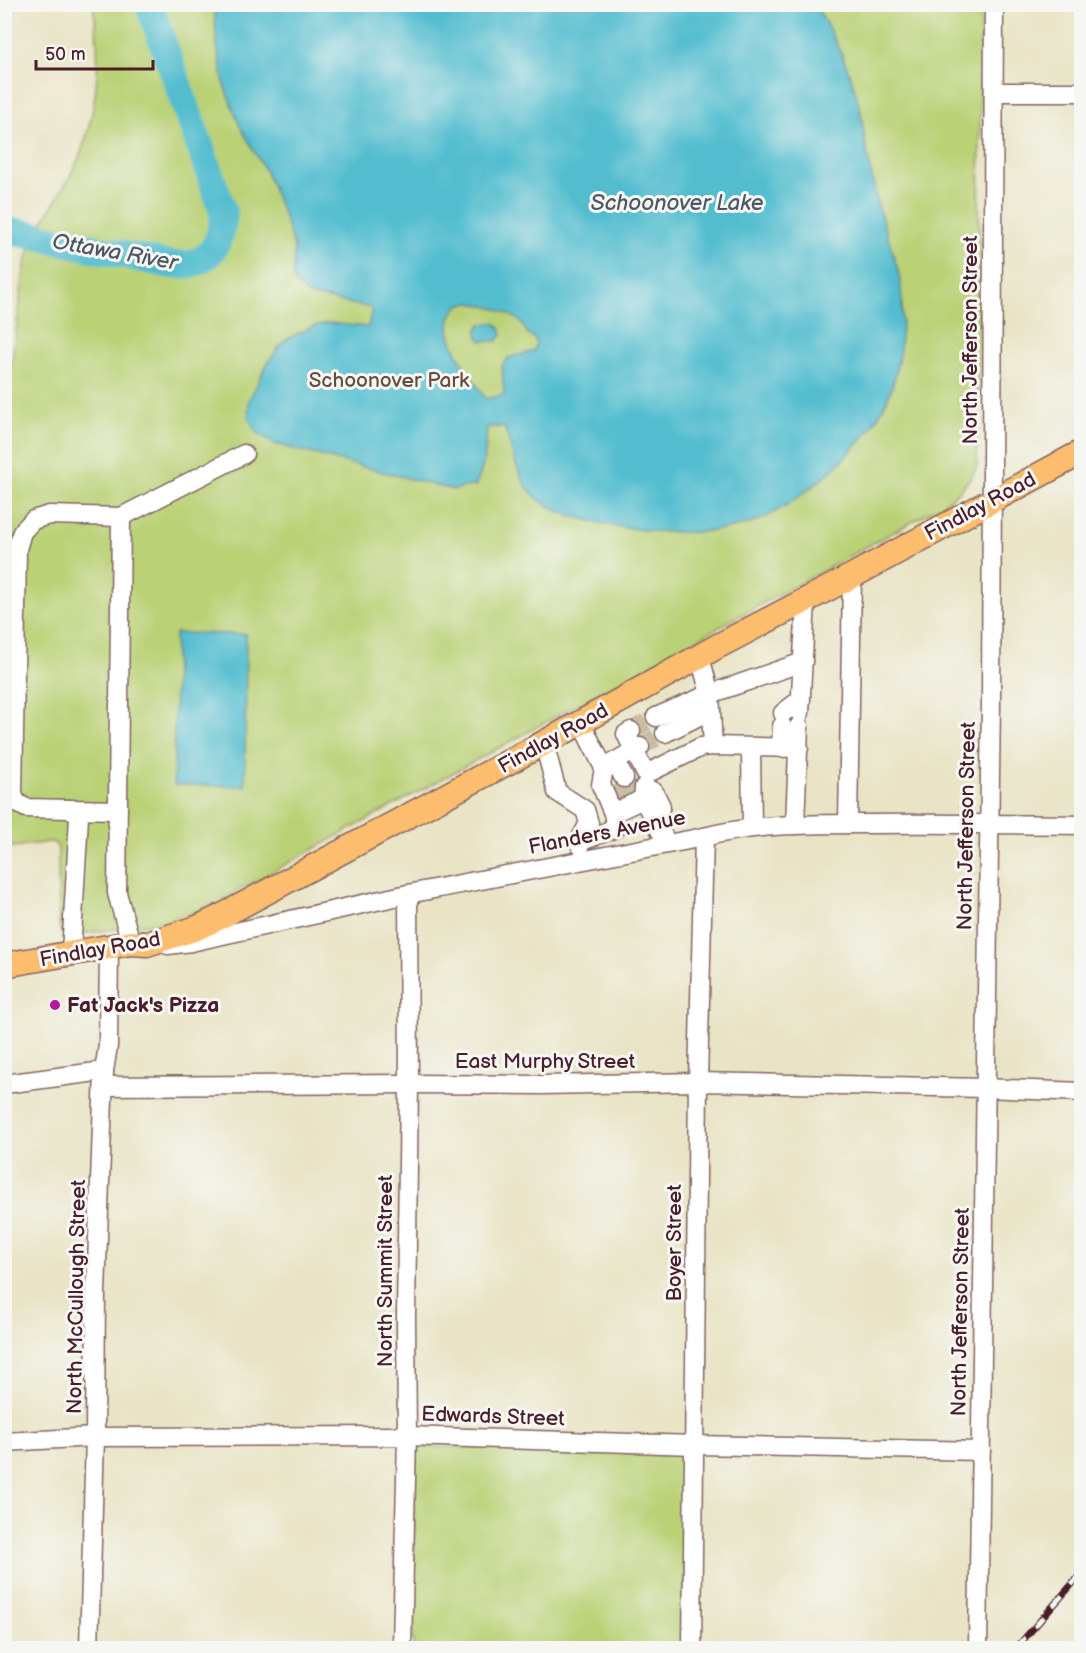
<svg xmlns="http://www.w3.org/2000/svg" width="1086" height="1653" font-family="'Balsamiq Sans',sans-serif">
<style>
.green{fill:#bad176;stroke:#827850;stroke-width:1.5}
.water{fill:#53bdcf;stroke:#4e6e7d;stroke-width:1.5;fill-rule:evenodd}
.lines{fill:none;stroke-linecap:round;stroke-linejoin:round}
.river{stroke:#53bdcf;stroke-width:28}
.minor-tunnel{stroke:#c9bda6;stroke-width:18;stroke-dasharray:18 9;stroke-linecap:butt}
.minor-casing{stroke:#826461;stroke-width:21}
.major-casing{stroke:#826461;stroke-width:27}
.minor{stroke:#fff;stroke-width:18}
.major{stroke:#fcbd6e;stroke-width:24}
.rail-casing{stroke:#4a1f2b;stroke-width:7}
.rail{stroke:#f6f6f2;stroke-width:4.5;stroke-dasharray:14;stroke-linecap:butt}
.poi-dot{fill:#b5179e;stroke:#f6f6f2;stroke-width:2}
.labels{text-anchor:middle;stroke-width:6;stroke-linejoin:round;paint-order:stroke}
.street-label{font-size:21px;fill:#4a1f2b;stroke:#f6f6f2}
.park-label{font-size:21px;fill:#664c3e;stroke:#f6f6f2}
.poi-label{font-size:21px;font-weight:bold;fill:#4a1f2b;stroke:#f6f6f2;text-anchor:start}
.water-label{font-size:22px;font-style:italic;fill:#4d5664;stroke:#f6f6f2}
</style>
<rect width="100%" height="100%" fill="#f6f6f2"/>
<filter id="ink" filterUnits="userSpaceOnUse"><feTurbulence type="fractalNoise" baseFrequency=".0167" numOctaves="2"/><feDisplacementMap in="SourceGraphic" scale="12" xChannelSelector="R" yChannelSelector="G"/><feConvolveMatrix kernelMatrix="1 2 1 2 8 2 1 2 1" color-interpolation-filters="sRGB"/></filter>
<filter id="wash" filterUnits="userSpaceOnUse"><feTurbulence type="fractalNoise" baseFrequency=".008" numOctaves="4" result="noise"/><feDisplacementMap in="SourceGraphic" scale="24" xChannelSelector="R" yChannelSelector="G"/><feGaussianBlur stdDeviation="1.35" result="paint"/><feColorMatrix in="noise" values="0 0 0 0 0 0 0 0 0 0 0 0 0 0 0 0 0 1.4 0 .05"/><feComposite in="paint" operator="in"/></filter>
<g filter="url(#wash)">
<rect width="100%" height="100%" fill="#e9e4c5"/>
<g class="green">
<path d="M 93,5 L 981,5 L 977,467 C 966,486 956,495 939,507 L 217,902 L 189,914 L 166,921 L 69,936 C 64,935 60,932 59,927 L 58,847 L 53,842 L 49,842 L 5,848 L 4,426 C 8,390 13,353 18,317 C 21,296 22,274 28,254 C 37,226 55,204 69,178 C 97,127 103,61 93,5 Z"/>
<path d="M 415,1447 L 686,1449 L 684,1648 L 413,1648 Z"/>
</g>
<g class="water">
<path d="M 214,5 L 815,5 C 834,35 850,70 859,104 C 862,116 863,128 865,140 C 868,158 872,176 875,193 C 881,223 895,251 900,281 C 904,307 902,341 897,367 C 893,389 883,411 870,429 C 844,464 784,516 741,526 C 698,536 653,533 610,525 C 585,520 549,513 532,493 C 515,474 513,449 504,427 L 487,427 C 486,447 485,468 475,486 L 463,487 L 453,490 L 275,444 L 255,431 L 248,416 L 249,400 L 268,363 L 279,347 L 287,339 L 314,326 L 328,323 L 368,327 L 372,308 L 309,295 L 297,285 L 293,278 L 294,247 L 283,214 L 266,172 L 240,126 L 225,88 L 217,46 ZM 471,303 C 485,305 512,312 521,323 C 526,329 526,334 534,338 L 536,343 L 534,351 L 508,358 L 502,366 L 504,395 L 486,399 C 474,380 443,341 450,319 C 452,312 456,308 461,304 Z"/>
<path d="M 494,323 L 499,326 L 502,335 L 497,341 L 482,341 L 478,337 L 477,330 L 481,324 Z"/>
<path d="M 175,633 L 246,634 L 245,786 L 174,785 Z"/>
</g>
<g class="lines">
<path class="river" d="M 4,231 L 17,232 L 171,265 C 178,264 188,266 194,263 C 217,255 221,234 224,214 L 149,4"/>
</g>
</g>
<g filter="url(#ink)">
<g class="lines">
<g class="minor-tunnel">
<path d="M 631,731 L 656,717"/>
<path d="M 640,747 L 665,733"/>
<path d="M 624,778 L 633,795"/>
<path d="M 613,786 L 620,800"/>
</g>
<defs>
<g id="minor">
<path d="M 994,92 L 1082,92"/>
<path d="M 121,517 L 117,893 L 131,943"/>
<path d="M 700,657 L 710,694 L 713,746"/>
<path d="M 783,713 L 801,699"/>
<path d="M 800,713 L 806,600"/>
<path d="M 656,717 L 710,694 L 803,662"/>
<path d="M 581,723 L 604,768 L 640,747"/>
<path d="M 631,731 L 626,734 L 646,774 L 701,747 L 713,746 L 799,748"/>
<path d="M 665,733 L 711,710"/>
<path d="M 544,743 L 557,792 L 585,810 L 589,823 L 579,842"/>
<path d="M 751,748 L 752,828"/>
<path d="M 781,748 L 782,726"/>
<path d="M 615,761 L 624,778"/>
<path d="M 604,768 L 601,785 L 613,813 L 643,799"/>
<path d="M 644,787 L 654,792 L 661,806"/>
<path d="M 644,788 L 643,799 L 667,843"/>
<path d="M 69,809 L 118,810"/>
<path d="M 848,824 L 852,576"/>
<path d="M 795,825 L 799,726"/>
<path d="M 580,845 L 579,842 L 616,828 L 613,813"/>
<path d="M 168,945 L 191,942 L 408,894 L 704,837 C 755,824 806,824 858,824 C 933,823 1007,824 1082,825"/>
<path d="M 71,953 L 79,817 L 76,811 L 69,809 L 26,808 L 17,803 L 13,795 L 17,549 L 22,532 L 33,520 L 49,515 L 121,517 L 244,454"/>
<path d="M 4,1084 L 104,1071"/>
<path d="M 104,1086 L 409,1084 L 542,1085 L 698,1082 L 985,1088 L 1082,1092"/>
<path d="M 4,1442 L 95,1437 L 407,1436 L 695,1445 L 981,1451"/>
<path d="M 89,1648 L 95,1437 L 96,1293 L 104,1071 L 108,1046 L 109,947"/>
<path d="M 402,1648 L 407,1436 L 406,1318 L 409,1084 L 408,894"/>
<path d="M 692,1648 L 698,1082 L 704,837"/>
<path d="M 978,1648 L 991,703 L 994,4"/>
</g>
<path id="major" d="M 4,965 L 131,943 L 147,944 L 197,928 L 220,917 L 544,743 L 720,645 L 852,576 L 1082,452"/>
</defs>
<use href="#minor" class="minor-casing"/>
<use href="#major" class="major-casing"/>
<use href="#minor" class="minor"/>
<use href="#major" class="major"/>
<defs>
<path id="rail" d="M 1016,1648 L 1082,1573"/>
</defs>
<use href="#rail" class="rail-casing"/>
<use href="#rail" class="rail"/>
</g>
</g>
<circle class="poi-dot" cx="55" cy="1005" r="6"/>
<g class="labels">
<g class="street-label">
<text transform="translate(970 340) rotate(-90)" y="7">North Jefferson Street</text>
<text transform="translate(980 506) rotate(-28)" y="7">Findlay Road</text>
<text transform="translate(553 738) rotate(-29)" y="7">Findlay Road</text>
<text transform="translate(966 826) rotate(-89)" y="7">North Jefferson Street</text>
<text transform="translate(607 832) rotate(-11)" y="7">Flanders Avenue</text>
<text transform="translate(100 949) rotate(-10)" y="7">Findlay Road</text>
<text x="545" y="1068">East Murphy Street</text>
<text transform="translate(674 1243) rotate(-90)" y="7">Boyer Street</text>
<text transform="translate(385 1271) rotate(-90)" y="7">North Summit Street</text>
<text transform="translate(76 1297) rotate(-89)" y="7">North McCullough Street</text>
<text transform="translate(960 1312) rotate(-89)" y="7">North Jefferson Street</text>
<text transform="translate(493 1416) rotate(2)" y="7">Edwards Street</text>
</g>
<g class="park-label">
<text x="389" y="387">Schoonover Park</text>
</g>
<g class="poi-label">
<text x="67" y="1012">Fat Jack's Pizza</text>
</g>
<g class="water-label">
<text x="677" y="210">Schoonover Lake</text>
<text transform="translate(115 251) rotate(10)" y="8">Ottawa River</text>
</g>
</g>
<rect width="1086" height="1653" fill="none" stroke="#f6f6f2" stroke-width="24"/>
<path d="M36 60v9h117v-9" fill="none" stroke="#4a1f2b" stroke-width="3"/>
<text x="45" y="60" font-size="18" fill="#4a1f2b" stroke="#f6f6f2" stroke-width="4.5" paint-order="stroke">50 m</text>
</svg>
